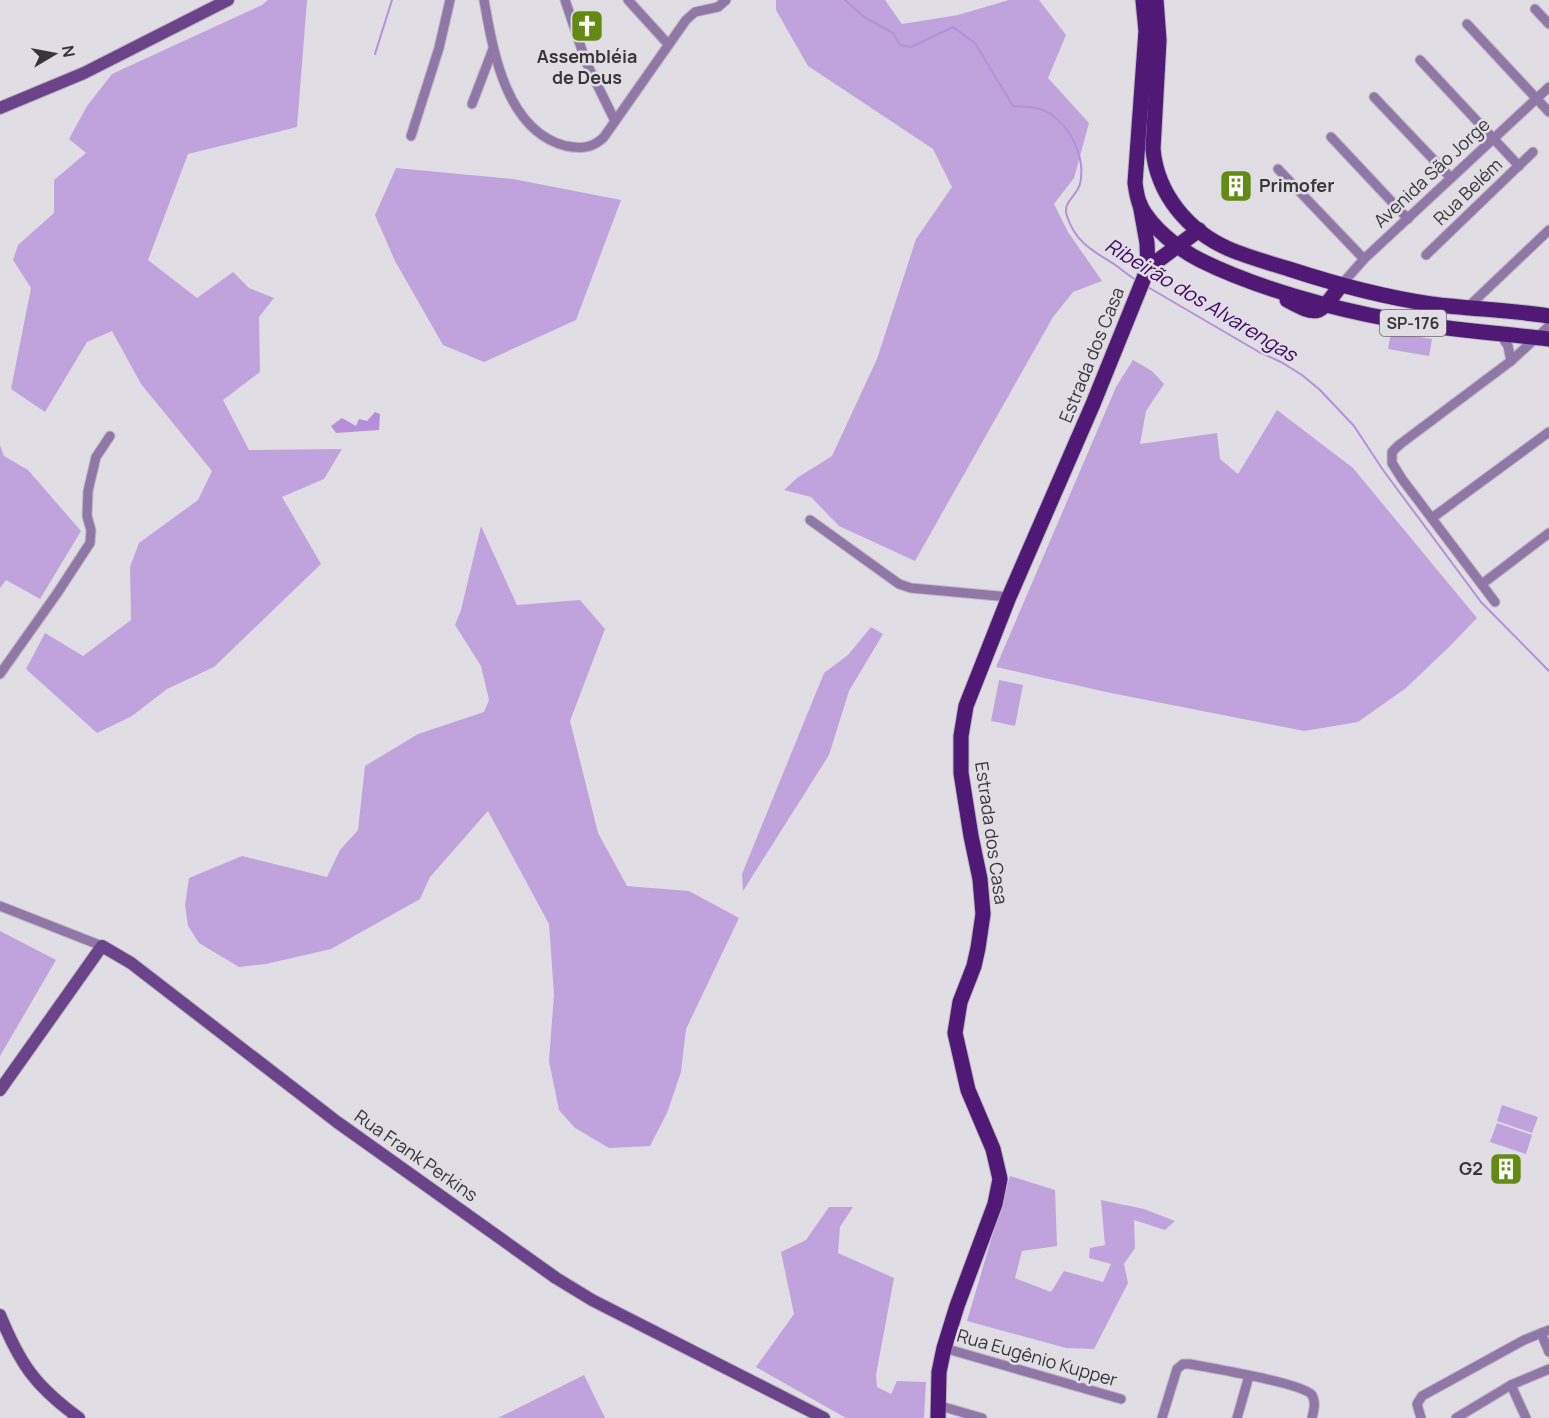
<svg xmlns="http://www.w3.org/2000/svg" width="1549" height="1418" font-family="Manrope,sans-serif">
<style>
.green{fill:#c0a3dc}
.water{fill:#b68fda}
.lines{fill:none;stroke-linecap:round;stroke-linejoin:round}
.stream{stroke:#b68fda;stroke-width:2}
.street-casing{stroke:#bcb8bf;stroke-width:11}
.secondary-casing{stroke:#bcb8bf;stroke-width:14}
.primary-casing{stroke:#bcb8bf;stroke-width:17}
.street{stroke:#9077a8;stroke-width:9}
.secondary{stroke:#6a438b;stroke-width:12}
.primary{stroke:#501975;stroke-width:15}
.labels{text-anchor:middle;stroke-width:5;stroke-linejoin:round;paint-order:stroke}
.shield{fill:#e1dde5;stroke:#6b686d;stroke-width:1.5}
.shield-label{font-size:16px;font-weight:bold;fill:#383639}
.poi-label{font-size:18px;font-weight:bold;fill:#383639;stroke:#e1dde5}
.street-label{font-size:18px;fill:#383639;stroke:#e1dde5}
.water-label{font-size:20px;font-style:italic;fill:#400562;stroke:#e1dde5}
</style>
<rect width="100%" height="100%" fill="#e1dde5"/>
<g class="green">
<path d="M 268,0 L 307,0 L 297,127 L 188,154 L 148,260 L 197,298 L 233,272 L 249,288 L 274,298 L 259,317 L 260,372 L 223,400 L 249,450 L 342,449 L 324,479 L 282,497 L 321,564 L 214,667 L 167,689 L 132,716 L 97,733 L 26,669 L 45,633 L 83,656 L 131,620 L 130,567 L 139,543 L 198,500 L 212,471 L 141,384 L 112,331 L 87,342 L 45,412 L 11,389 L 31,288 L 13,260 L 18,245 L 54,213 L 54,180 L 86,153 L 69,139 L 87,106 L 112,74 L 262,5 Z"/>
<path d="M 776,0 L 885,0 L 902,24 L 958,15 L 1009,0 L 1039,0 L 1066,35 L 1048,78 L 1089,123 L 1074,178 L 1054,204 L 1068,232 L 1102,281 L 1073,292 L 1053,317 L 915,561 L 839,526 L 811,497 L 784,490 L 797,478 L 832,456 L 877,359 L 916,239 L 952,187 L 933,149 L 808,66 L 776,10 Z"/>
<path d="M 396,168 L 513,179 L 621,200 L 576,320 L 484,362 L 443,345 L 395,261 L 375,215 Z"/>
<path d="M 1391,332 L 1432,339 L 1429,356 L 1388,349 Z"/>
<path d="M 1133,360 L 1152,371 L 1164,384 L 1146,411 L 1140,444 L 1217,433 L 1220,459 L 1238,474 L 1277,410 L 1353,468 L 1477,618 L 1450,646 L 1406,688 L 1358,722 L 1304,731 L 1106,692 L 996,667 L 1116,387 Z"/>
<path d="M 0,445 L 4,456 L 28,470 L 81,531 L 40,599 L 6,580 L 0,588 Z"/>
<path d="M 481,526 L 517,605 L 580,600 L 605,629 L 570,721 L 598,833 L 627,886 L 689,891 L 739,918 L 686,1029 L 681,1072 L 667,1113 L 650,1146 L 609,1148 L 575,1128 L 559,1110 L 549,1061 L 554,994 L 549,924 L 488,811 L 430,877 L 420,899 L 331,949 L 266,964 L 239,967 L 199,943 L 188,926 L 185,905 L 189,878 L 242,856 L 327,877 L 340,850 L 358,830 L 365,766 L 418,734 L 484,712 L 489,700 L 481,666 L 455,625 L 461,610 Z"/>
<path d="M 871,627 L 883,634 L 849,691 L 829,755 L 743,891 L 742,874 L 824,673 L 848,655 Z"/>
<path d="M 999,680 L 1023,685 L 1015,726 L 991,721 Z"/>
<path d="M 0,931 L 56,960 L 0,1056 Z"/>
<path d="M 1502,1105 L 1538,1117 L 1532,1133 L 1497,1121 Z"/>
<path d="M 1497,1123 L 1532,1135 L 1526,1154 L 1490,1142 Z"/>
<path d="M 1010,1176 L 1055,1190 L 1057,1246 L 1022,1251 L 1015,1278 L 1051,1292 L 1064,1271 L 1103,1282 L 1111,1264 L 1089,1258 L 1090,1248 L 1105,1245 L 1101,1200 L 1144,1209 L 1175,1221 L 1165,1230 L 1134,1220 L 1135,1248 L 1124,1264 L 1128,1283 L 1094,1349 L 1066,1348 L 967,1321 Z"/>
<path d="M 829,1207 L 853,1207 L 840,1227 L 838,1253 L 894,1278 L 876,1375 L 877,1387 L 891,1394 L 897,1381 L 926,1382 L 924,1418 L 846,1418 L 756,1367 L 794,1314 L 781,1252 L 806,1240 Z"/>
<path d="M 584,1375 L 605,1418 L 498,1418 Z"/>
</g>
<path class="water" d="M 375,412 L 380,414 L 379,430 L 336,433 L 331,426 L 342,418 L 356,426 L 359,419 L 367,421 Z"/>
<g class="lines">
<g class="stream">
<path d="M 845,0 L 864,17 L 893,33 L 900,45 L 911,47 L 953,27 L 975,43 L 1013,106 C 1025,107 1038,106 1049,113 C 1071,127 1086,158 1080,184 C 1077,196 1062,202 1067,216 C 1075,242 1093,251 1114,264 C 1121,269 1128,275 1136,280"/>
<path d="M 375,54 L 392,0"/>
<path d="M 1146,286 L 1259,352 L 1281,362 L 1302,375 L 1320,390 L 1354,426 L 1383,470 L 1481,602 L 1549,671"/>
</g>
<defs>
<g id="street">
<path d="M 484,0 C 493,51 506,131 566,146 C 582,149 593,148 604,137 L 686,20 L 695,12 L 718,7 L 726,0"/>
<path d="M 565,0 L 586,62 L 615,121"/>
<path d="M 628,0 L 668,44"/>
<path d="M 1535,9 L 1549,24"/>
<path d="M 1467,24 L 1549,112"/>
<path d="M 1420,60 L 1519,166"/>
<path d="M 1374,97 L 1451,178"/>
<path d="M 472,104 L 493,49"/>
<path d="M 411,136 L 439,48 L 450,0"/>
<path d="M 1331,137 L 1408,219"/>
<path d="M 1278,169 L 1364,259"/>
<path d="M 1426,255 L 1533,152"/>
<path d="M 1341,285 L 1364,259 L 1549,87"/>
<path d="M 1468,307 L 1549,230"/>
<path d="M 1501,335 L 1508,346 L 1511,361"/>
<path d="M 1432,518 L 1549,432"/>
<path d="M 810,520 L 899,584 L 911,588 L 1009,597"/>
<path d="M 1482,584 L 1549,533"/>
<path d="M 1495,602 L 1402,479 L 1392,463 L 1392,452 L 1399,445 L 1511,361 L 1549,326"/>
<path d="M 0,674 L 58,592 L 90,543 L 91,530 L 87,516 L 88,491 L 96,457 L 110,436"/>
<path d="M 0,906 L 102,946"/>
<path d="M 1541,1333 L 1549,1352"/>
<path d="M 944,1348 L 1121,1399"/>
<path d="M 1511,1385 L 1526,1418"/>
<path d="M 937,1405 L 982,1418"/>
<path d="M 1162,1418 L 1177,1369 L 1183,1364 L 1190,1364 C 1210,1368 1303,1383 1312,1395 C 1316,1402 1314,1410 1312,1418"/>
<path d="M 1237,1418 L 1249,1376"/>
<path d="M 1421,1418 L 1417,1404 L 1422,1396 L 1524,1340 L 1549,1330"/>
<path d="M 1456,1418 L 1511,1385 L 1549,1369"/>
</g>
<g id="secondary">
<path d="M 0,108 L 84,73 L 228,0"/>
<path d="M 0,1090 L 102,946 L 131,963 L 337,1122 L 556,1278 L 592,1300 L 824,1418"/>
<path d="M 0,1315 C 20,1364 35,1386 79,1418"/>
</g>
<g id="primary">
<path d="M 1143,0 L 1146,31 L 1135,183 C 1136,190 1137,198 1140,205 C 1151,227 1178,249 1200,260 C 1256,288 1333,309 1395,320 C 1446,330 1498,333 1549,339"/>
<path d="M 1156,0 L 1159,40 L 1153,149 C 1157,194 1188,231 1229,249 C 1248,257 1269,263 1289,269 C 1335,284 1383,297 1431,304 C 1470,309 1510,310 1549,316"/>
<path d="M 1148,268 L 1199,230"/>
<path d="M 1287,300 C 1320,318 1319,314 1341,285"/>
<path d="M 938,1418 L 939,1372 L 944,1348 L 957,1306 L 995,1204 L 1000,1179 L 993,1149 L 968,1090 L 955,1033 L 960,1002 L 974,966 L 978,948 L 983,914 L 980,879 L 971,836 L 961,773 L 961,736 L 966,706 L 1009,597 L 1093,404 L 1148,268 L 1147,243 L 1140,204"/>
</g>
</defs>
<use href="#street" class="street-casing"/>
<use href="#secondary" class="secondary-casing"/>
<use href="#primary" class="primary-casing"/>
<use href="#street" class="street"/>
<use href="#secondary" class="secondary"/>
<use href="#primary" class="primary"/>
</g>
<defs>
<symbol id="church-square" viewBox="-11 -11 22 22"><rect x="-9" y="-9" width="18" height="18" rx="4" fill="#638a15" stroke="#e1dde5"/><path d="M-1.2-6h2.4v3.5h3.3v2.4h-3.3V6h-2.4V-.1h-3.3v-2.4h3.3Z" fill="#fff"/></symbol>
<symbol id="building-square" viewBox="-11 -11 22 22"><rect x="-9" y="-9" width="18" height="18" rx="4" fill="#638a15" stroke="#e1dde5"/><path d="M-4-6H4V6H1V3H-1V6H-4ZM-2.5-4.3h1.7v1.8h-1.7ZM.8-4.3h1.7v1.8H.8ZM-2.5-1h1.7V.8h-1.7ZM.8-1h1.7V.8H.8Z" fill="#fff"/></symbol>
</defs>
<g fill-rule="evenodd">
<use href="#church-square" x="568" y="7" width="38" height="38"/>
<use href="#building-square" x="1217" y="167" width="38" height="38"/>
<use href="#building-square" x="1487" y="1150" width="38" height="38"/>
</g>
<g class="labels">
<rect class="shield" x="1380" y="310" width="66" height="26" rx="4.5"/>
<g class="shield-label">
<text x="1413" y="329">SP-176</text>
</g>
<g class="poi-label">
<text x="587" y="63">Assembléia<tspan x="587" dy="21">de Deus</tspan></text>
<text x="1259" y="192" text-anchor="start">Primofer</text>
<text x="1483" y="1175" text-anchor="end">G2</text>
</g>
<g class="street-label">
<text transform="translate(1432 173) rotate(-43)" y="6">Avenida São Jorge</text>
<text transform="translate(1468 192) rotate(-44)" y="6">Rua Belém</text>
<text transform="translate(1092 355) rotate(-68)" y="6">Estrada dos Casa</text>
<text transform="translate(991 833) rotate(82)" y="6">Estrada dos Casa</text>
<text transform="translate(416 1156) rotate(35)" y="6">Rua Frank Perkins</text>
<text transform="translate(1037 1358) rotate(16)" y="6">Rua Eugênio Kupper</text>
</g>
<g class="water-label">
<text transform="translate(1201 300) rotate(31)" y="7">Ribeirão dos Alvarengas</text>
</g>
</g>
<g transform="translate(54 54) rotate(80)" stroke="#e1dde5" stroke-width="4.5" paint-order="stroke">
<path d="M0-4.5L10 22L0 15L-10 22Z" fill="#383639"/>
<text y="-9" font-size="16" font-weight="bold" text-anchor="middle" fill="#383639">N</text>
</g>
</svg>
